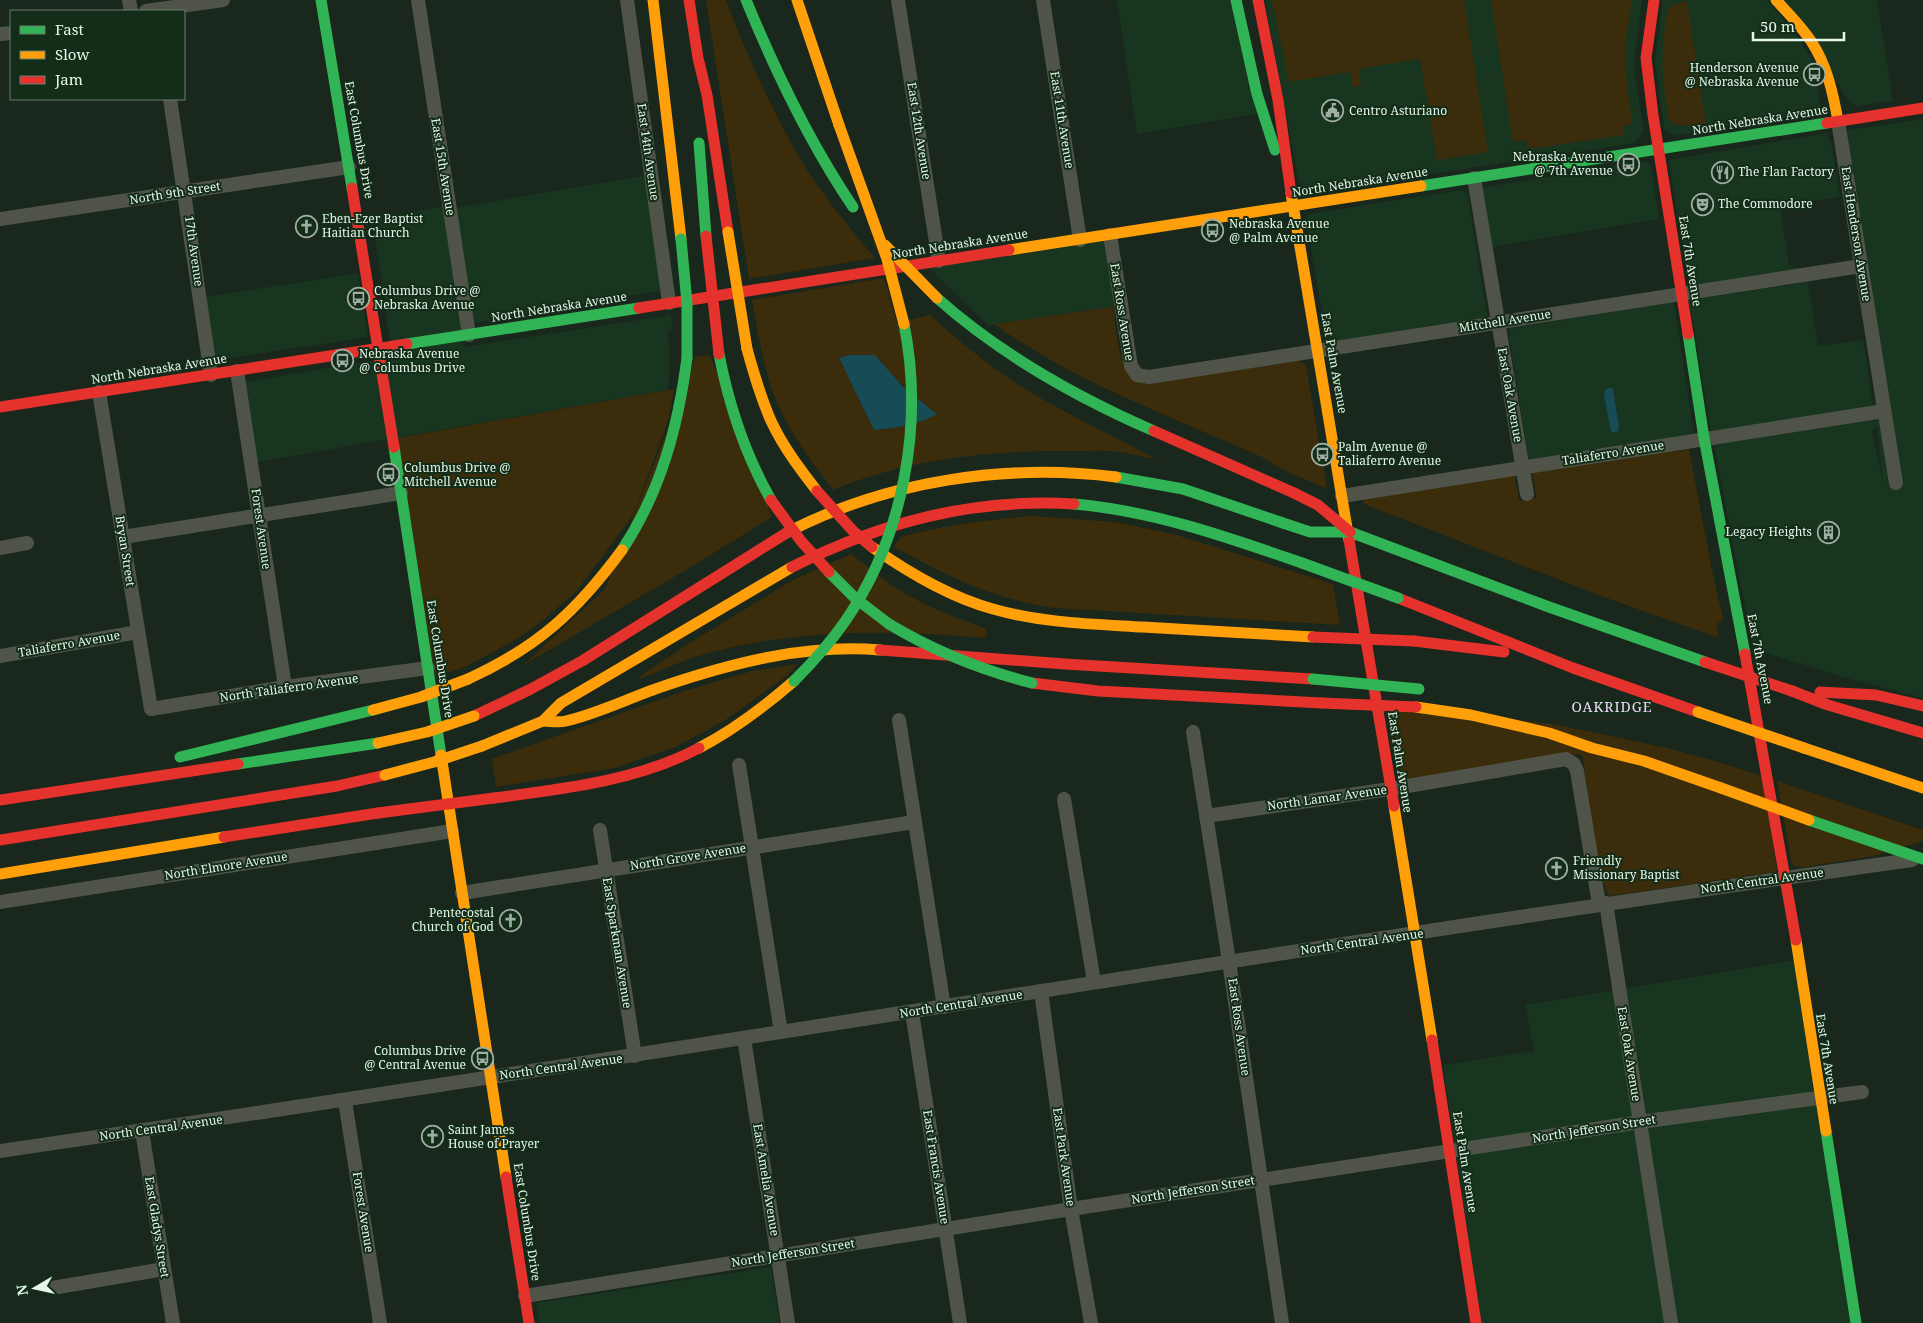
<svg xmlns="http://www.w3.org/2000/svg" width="1923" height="1323" font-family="'Noto Serif',serif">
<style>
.built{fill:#18361f;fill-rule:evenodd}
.green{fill:#3b2c0b;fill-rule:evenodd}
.water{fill:#174b56}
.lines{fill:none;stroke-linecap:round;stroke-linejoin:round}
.street{stroke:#505448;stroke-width:14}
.fast{stroke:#30b455;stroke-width:11}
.slow{stroke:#ff9f0a;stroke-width:11}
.jam{stroke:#e5322d;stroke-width:11}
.fast-bridge{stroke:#30b455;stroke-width:11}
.slow-bridge{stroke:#ff9f0a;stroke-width:11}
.jam-bridge{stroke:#e5322d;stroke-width:11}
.labels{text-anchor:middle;stroke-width:4;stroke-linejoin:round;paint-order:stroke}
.poi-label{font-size:12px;fill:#e7f7e9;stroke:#132d18;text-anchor:start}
.street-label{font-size:12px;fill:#e7f7e9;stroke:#132d18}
.neighbourhood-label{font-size:14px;letter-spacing:1px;fill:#f2d4fa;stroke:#132d18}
</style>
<rect width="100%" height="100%" fill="#19271c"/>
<g class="built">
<path d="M 1117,0 L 1234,0 L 1260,113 L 1137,134 Z"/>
<path d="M 1265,0 L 1642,0 L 1635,57 L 1635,74 L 1643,128 L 1642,133 L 1636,141 L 1630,144 L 1311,192 L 1302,187 L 1298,178 Z"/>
<path d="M 1663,0 L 1767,0 L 1798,37 L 1814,64 L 1821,110 L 1814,113 L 1678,135 L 1667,132 L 1664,128 L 1655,61 Z"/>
<path d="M 1785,0 L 1877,0 L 1893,101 L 1857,106 L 1849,102 Z"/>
<path d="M 1923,119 L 1923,698 L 1843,677 L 1753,649 L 1714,445 L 1871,420 L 1877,422 L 1847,132 L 1849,130 ZM 1877,425 L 1883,483 L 1883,484 L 1872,431 Z"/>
<path d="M 1826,133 L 1831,142 L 1840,197 L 1780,205 L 1789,266 L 1805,269 L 1689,286 L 1669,163 L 1670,160 Z"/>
<path d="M 1646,161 L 1651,167 L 1659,219 L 1492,247 L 1483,189 L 1484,187 Z"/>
<path d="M 647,175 L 664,290 L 474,323 L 456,208 Z"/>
<path d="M 1462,190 L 1468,196 L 1487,316 L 1484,318 L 1332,342 L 1327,339 L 1306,219 L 1307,214 Z"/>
<path d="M 443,206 L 465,347 L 671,315 L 673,330 L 668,331 L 670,365 L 668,390 L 257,462 L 245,382 L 392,357 L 373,220 Z"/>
<path d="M 1108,239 L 1118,306 L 988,325 L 927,266 Z"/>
<path d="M 358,273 L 368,337 L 216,360 L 206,297 Z"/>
<path d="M 1808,282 L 1818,346 L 1863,340 L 1873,405 L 1871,407 L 1711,432 L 1689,300 Z"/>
<path d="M 1672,302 L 1674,303 L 1694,434 L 1530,459 L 1528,456 L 1508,329 Z"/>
<path d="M 1795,960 L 1851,1323 L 1481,1323 L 1443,1065 L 1534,1051 L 1525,1005 Z"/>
<path d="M 771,1267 L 780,1323 L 539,1323 L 536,1303 Z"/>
</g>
<g class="green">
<path d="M 706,0 L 726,0 C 749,60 775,119 809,173 C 829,203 852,231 875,258 L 749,279 Z"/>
<path d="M 1272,0 L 1464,0 L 1488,152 L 1437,160 L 1420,59 L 1358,69 L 1361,86 L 1352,87 L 1350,72 L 1289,82 Z"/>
<path d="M 1491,0 L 1632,0 L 1625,45 L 1625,65 L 1632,124 L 1623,126 L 1624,135 L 1527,149 L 1526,140 L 1513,142 Z"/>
<path d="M 1687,1 L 1706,125 C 1697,124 1678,128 1672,123 C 1666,118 1667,109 1666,101 C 1661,66 1662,43 1668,8 L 1674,4 Z"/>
<path d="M 884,278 L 897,323 L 930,315 C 963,345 998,373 1037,396 C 1076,419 1118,438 1158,460 C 1146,457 1133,454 1121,452 C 1105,450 1088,451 1072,451 C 992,450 907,459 833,490 C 811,461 789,432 775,398 C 763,367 758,333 752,300 ZM 850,355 L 875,355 L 904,388 L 936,413 C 918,425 896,428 874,430 L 839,358 Z"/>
<path d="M 1113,307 C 1116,325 1118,359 1128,373 C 1133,380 1138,382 1145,384 L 1298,361 L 1306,365 L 1327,489 L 1284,470 L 1264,458 C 1173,417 1076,383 994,324 Z"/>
<path d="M 710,355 L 772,517 L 686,570 L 522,666 L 605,589 L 696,356 Z"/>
<path d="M 674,389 L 669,418 L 634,514 L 576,592 L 536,626 L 512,642 L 465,667 L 435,677 L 398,438 Z"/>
<path d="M 1689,449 L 1712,570 L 1723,619 L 1716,625 L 1719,638 L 1601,596 L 1364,504 L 1363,499 L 1515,476 L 1519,501 L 1537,498 L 1532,473 Z"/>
<path d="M 1031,516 L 1116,522 L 1177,535 L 1333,584 L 1340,625 L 1055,608 C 992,599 949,577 894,547 L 900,537 C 946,525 985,520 1031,516 Z"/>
<path d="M 851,554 C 870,568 888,584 908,595 C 933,610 960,619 987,629 L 985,638 C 889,629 788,629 695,657 C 676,663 657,673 638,679 L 639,677 L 688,644 L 791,581 Z"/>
<path d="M 798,664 L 789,674 L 727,719 L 676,747 L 614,768 L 496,787 L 492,759 L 681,692 L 752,671 Z"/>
<path d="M 1389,707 L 1553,724 L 1663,747 L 1712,760 L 1762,776 L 1777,869 L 1774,872 L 1609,896 L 1601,875 L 1582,755 L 1572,754 L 1409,780 L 1400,774 Z"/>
<path d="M 1777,781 L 1923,830 L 1923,841 L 1874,856 L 1804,867 L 1797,867 L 1792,864 Z"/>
</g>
<g class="water">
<path d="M 849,355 L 875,355 L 904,388 L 937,414 C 918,425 896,428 874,430 L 839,358 Z"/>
<path d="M 1608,388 L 1611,388 L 1613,390 L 1619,427 L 1617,433 L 1612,432 L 1610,428 L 1604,394 L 1605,390 Z"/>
</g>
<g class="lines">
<g class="street">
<path d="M 129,0 L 131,11"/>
<path d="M 418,0 L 469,335"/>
<path d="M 627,0 L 669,303"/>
<path d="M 898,0 L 939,261"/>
<path d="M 1043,0 L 1080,240"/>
<path d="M 146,11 L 223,0"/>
<path d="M 0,34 L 11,33"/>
<path d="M 170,99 L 211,375"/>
<path d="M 1838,121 L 1896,483"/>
<path d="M 1474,178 L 1527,494"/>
<path d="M 0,219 L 349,167"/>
<path d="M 1110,235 L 1131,366 L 1137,375 L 1149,377 L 1861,266"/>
<path d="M 237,371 L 285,687"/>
<path d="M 99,392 L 151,709 L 285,687 L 428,668"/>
<path d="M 1342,496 L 1884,411"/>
<path d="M 123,537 L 401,493"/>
<path d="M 0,548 L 27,543"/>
<path d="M 0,656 L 138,632"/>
<path d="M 899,720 L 944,1007"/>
<path d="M 1193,732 L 1229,961 L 1282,1323"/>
<path d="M 739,765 L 781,1032"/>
<path d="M 1064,799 L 1094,982"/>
<path d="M 1206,816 L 1390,789 L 1566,759 L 1574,764 L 1577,771 L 1599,904"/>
<path d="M 600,830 L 635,1056"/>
<path d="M 462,893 L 914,822"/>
<path d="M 0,902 L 452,831"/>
<path d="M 1606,903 L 1671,1323"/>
<path d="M 1041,991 L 1071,1209 L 1091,1323"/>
<path d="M 912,1012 L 960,1323"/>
<path d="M 744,1038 L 788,1323"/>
<path d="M 345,1101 L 380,1323"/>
<path d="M 142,1131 L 173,1323"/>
<path d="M 0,1151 C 638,1059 1274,949 1912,860"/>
<path d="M 52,1288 L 164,1269"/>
<path d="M 525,1296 L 1071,1209 L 1640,1122 L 1862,1092"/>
</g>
<g class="fast">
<path d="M 321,0 L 352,188"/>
<path d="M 746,0 C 776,73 809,142 853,207"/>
<path d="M 1236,0 L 1257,94 L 1275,150"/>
<path d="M 699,143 L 706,236"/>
<path d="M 1421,186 L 1827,123"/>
<path d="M 937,298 C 1001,355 1076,397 1154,431"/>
<path d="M 1688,334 L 1704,438 L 1745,654"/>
<path d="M 407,344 L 639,308"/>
<path d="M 719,354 C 729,406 745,454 771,500"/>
<path d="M 394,447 L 441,755"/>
<path d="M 1116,477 L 1183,489 L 1283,523"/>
<path d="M 1074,504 C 1154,511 1227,537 1302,563"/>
<path d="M 1350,532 L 1549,607 L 1705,662"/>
<path d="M 622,550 C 661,491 678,427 687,358"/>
<path d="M 829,572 L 855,598 L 889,624"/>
<path d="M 180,757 L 373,710"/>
<path d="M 238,764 L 378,743"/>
<path d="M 1809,820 L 1923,859"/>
<path d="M 1826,1131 L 1856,1323"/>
</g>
<g class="slow">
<path d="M 653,0 L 681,239"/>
<path d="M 797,0 L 839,125"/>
<path d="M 1776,0 C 1788,13 1801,26 1811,41 C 1827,65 1833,93 1838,121"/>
<path d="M 1291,193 L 1349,540"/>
<path d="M 1009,250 L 1421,186"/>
<path d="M 747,349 C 754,374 761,399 772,423 C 784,448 800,469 817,491"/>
<path d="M 788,532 C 887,481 1005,463 1116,477"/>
<path d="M 872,547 C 909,573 949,597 993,609 C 1042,623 1092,624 1143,627 C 1200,630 1256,634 1313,637"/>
<path d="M 468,679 C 538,647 577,611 622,550"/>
<path d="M 1416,707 L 1471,715 L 1549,733 L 1592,748 L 1644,761 L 1721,788"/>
<path d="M 543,721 C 550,721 559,723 566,721 C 600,713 633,696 667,685 C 736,662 807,644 880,650"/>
<path d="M 482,746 L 543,721 L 561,703 L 792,567"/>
<path d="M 699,748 C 734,730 764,707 794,681"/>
<path d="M 1804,748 L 1923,788"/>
<path d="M 441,755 L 506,1177"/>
<path d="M 1394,806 L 1432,1040"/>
<path d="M 0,874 L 224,837"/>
<path d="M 1796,940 L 1826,1131"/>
</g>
<g class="jam">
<path d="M 689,0 L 698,58 L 707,95 L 728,232"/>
<path d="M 1258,0 L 1278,100 L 1291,193"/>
<path d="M 1654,0 L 1646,58 L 1653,115 L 1688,334"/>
<path d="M 1827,123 L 1923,108"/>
<path d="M 352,188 L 394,447"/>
<path d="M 639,308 L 1009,250"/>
<path d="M 0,407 L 407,344"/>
<path d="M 1154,431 L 1294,493"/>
<path d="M 1349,540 L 1394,806"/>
<path d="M 792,567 C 882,522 973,498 1074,504"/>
<path d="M 1398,598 L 1573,668 L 1698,712"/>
<path d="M 1414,641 L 1504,652"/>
<path d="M 880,650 L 1065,664 L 1313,679"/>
<path d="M 1745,654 L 1796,940"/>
<path d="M 1032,683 L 1098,691 L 1322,703"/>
<path d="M 1792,691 L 1828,705 L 1923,733"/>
<path d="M 1820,692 L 1876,695 L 1923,706"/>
<path d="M 474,716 L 529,690 L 582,661 L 788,532"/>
<path d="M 494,798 C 563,789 637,781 699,748"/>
<path d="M 0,800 L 238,764"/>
<path d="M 224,837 L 378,813"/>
<path d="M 0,840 L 337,786 L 385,775"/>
<path d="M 1432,1040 L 1476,1323"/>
<path d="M 506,1177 L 529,1323"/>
</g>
<g class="fast-bridge">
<path d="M 681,239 L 687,303 L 687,358"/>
<path d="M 1283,523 L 1310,532 L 1350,532"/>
<path d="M 1302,563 L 1398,598"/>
<path d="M 889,624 C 934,651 981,670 1032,683"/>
<path d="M 1313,679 L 1419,689"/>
<path d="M 794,681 C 813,662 831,642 846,620 C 904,535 924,424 904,324"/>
</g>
<g class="slow-bridge">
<path d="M 839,125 L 887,259 L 904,324"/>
<path d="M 728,232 L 747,349"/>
<path d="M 885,245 L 937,298"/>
<path d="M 373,710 L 421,697 L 468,679"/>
<path d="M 1698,712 L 1804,748"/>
<path d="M 378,743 L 427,732 L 474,716"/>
<path d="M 385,775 L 434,762 L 482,746"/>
<path d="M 1721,788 L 1809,820"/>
</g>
<g class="jam-bridge">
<path d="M 706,236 L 719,354"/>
<path d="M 817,491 L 853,531 L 872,547"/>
<path d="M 1294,493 L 1318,505 L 1350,532"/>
<path d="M 771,500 L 801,541 L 829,572"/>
<path d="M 1313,637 L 1414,641"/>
<path d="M 1705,662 L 1792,691"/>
<path d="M 1322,703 L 1416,707"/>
<path d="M 378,813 L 494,798"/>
</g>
</g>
<defs>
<symbol id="bus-ring" viewBox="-11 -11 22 22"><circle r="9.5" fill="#132d18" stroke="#9faea1" stroke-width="1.5"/><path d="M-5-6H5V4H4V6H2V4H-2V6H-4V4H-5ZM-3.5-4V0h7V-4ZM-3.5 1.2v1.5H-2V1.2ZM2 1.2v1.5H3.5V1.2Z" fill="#9faea1"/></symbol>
<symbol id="civic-ring" viewBox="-11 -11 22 22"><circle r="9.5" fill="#132d18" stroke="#9faea1" stroke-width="1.5"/><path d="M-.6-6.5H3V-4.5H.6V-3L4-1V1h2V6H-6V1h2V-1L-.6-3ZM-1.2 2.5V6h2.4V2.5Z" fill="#9faea1"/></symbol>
<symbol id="restaurant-ring" viewBox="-11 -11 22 22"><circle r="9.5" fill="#132d18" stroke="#9faea1" stroke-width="1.5"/><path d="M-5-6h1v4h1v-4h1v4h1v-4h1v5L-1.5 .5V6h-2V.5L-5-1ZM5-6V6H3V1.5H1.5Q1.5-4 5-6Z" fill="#9faea1"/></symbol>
<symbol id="theatre-ring" viewBox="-11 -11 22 22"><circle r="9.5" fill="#132d18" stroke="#9faea1" stroke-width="1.5"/><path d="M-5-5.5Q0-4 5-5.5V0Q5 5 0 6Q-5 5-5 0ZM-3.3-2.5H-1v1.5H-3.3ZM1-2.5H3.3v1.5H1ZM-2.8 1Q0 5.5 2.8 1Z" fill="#9faea1"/></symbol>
<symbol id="church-ring" viewBox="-11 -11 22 22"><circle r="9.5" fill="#132d18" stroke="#9faea1" stroke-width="1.5"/><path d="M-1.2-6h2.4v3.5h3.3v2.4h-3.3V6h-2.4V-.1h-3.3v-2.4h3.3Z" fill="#9faea1"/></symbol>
<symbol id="building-ring" viewBox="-11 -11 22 22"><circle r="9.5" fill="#132d18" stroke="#9faea1" stroke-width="1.5"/><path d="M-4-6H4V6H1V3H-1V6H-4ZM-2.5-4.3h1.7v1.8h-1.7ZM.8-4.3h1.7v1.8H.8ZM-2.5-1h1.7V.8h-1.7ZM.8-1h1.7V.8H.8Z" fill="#9faea1"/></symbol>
</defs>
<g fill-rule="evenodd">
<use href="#bus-ring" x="1802" y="62" width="25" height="25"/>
<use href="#civic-ring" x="1320" y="98" width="25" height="25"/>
<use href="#bus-ring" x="1616" y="152" width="25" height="25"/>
<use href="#restaurant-ring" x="1710" y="160" width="25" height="25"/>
<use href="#theatre-ring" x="1690" y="192" width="25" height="25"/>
<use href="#church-ring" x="294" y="214" width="25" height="25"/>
<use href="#bus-ring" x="1200" y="218" width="25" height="25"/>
<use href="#bus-ring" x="346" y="286" width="25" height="25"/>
<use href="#bus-ring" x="330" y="348" width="25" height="25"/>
<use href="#bus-ring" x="1310" y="442" width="25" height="25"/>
<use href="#bus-ring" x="376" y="462" width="25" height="25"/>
<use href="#building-ring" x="1816" y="520" width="25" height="25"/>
<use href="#church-ring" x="1544" y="856" width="25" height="25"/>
<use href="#church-ring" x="498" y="908" width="25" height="25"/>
<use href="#bus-ring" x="470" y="1046" width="25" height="25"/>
<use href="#church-ring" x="420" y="1124" width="25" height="25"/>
</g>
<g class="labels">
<g class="poi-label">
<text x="1799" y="72" text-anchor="end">Henderson Avenue<tspan x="1799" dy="14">@ Nebraska Avenue</tspan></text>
<text x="1349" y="115">Centro Asturiano</text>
<text x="1613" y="161" text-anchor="end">Nebraska Avenue<tspan x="1613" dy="14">@ 7th Avenue</tspan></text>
<text x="1738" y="176">The Flan Factory</text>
<text x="1718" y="208">The Commodore</text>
<text x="322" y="223">Eben-Ezer Baptist<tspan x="322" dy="14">Haitian Church</tspan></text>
<text x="1229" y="228">Nebraska Avenue<tspan x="1229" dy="14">@ Palm Avenue</tspan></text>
<text x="374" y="295">Columbus Drive @<tspan x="374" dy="14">Nebraska Avenue</tspan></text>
<text x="359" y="358">Nebraska Avenue<tspan x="359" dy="14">@ Columbus Drive</tspan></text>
<text x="1338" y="451">Palm Avenue @<tspan x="1338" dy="14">Taliaferro Avenue</tspan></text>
<text x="404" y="472">Columbus Drive @<tspan x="404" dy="14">Mitchell Avenue</tspan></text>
<text x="1812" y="536" text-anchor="end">Legacy Heights</text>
<text x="1573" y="865">Friendly<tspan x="1573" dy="14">Missionary Baptist</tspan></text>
<text x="494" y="917" text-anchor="end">Pentecostal<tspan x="494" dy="14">Church of God</tspan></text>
<text x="466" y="1055" text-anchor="end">Columbus Drive<tspan x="466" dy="14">@ Central Avenue</tspan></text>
<text x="448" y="1134">Saint James<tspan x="448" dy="14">House of Prayer</tspan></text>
</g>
<g class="street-label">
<text transform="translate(1062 120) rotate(81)" y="4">East 11th Avenue</text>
<text transform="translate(1760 120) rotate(-9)" y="4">North Nebraska Avenue</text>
<text transform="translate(919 131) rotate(81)" y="4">East 12th Avenue</text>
<text transform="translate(359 140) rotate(80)" y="4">East Columbus Drive</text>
<text transform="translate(648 152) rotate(82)" y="4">East 14th Avenue</text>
<text transform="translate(443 167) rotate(81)" y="4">East 15th Avenue</text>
<text transform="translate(1360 182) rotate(-9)" y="4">North Nebraska Avenue</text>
<text transform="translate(175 193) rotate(-9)" y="4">North 9th Street</text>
<text transform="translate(1856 234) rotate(81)" y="4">East Henderson Avenue</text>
<text transform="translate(960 244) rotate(-9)" y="4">North Nebraska Avenue</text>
<text transform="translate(194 251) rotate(82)" y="4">17th Avenue</text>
<text transform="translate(1690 261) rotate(81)" y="4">East 7th Avenue</text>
<text transform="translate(559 307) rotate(-9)" y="4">North Nebraska Avenue</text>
<text transform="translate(1122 312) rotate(81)" y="4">East Ross Avenue</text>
<text transform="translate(1505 321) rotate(-9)" y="4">Mitchell Avenue</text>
<text transform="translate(1334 363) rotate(80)" y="4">East Palm Avenue</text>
<text transform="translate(159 369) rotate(-9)" y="4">North Nebraska Avenue</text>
<text transform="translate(1510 395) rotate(80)" y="4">East Oak Avenue</text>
<text transform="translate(1613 453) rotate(-9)" y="4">Taliaferro Avenue</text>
<text transform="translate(261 529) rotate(82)" y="4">Forest Avenue</text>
<text transform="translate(125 551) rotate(81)" y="4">Bryan Street</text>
<text transform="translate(69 644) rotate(-10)" y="4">Taliaferro Avenue</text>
<text transform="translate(440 659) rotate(81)" y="4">East Columbus Drive</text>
<text transform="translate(1760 659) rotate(79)" y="4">East 7th Avenue</text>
<text transform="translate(289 688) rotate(-8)" y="4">North Taliaferro Avenue</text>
<text transform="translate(1400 762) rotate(81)" y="4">East Palm Avenue</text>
<text transform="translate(1327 798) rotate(-8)" y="4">North Lamar Avenue</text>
<text transform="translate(688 857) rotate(-9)" y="4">North Grove Avenue</text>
<text transform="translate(226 866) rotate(-9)" y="4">North Elmore Avenue</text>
<text transform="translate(1762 881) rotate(-8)" y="4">North Central Avenue</text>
<text transform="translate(1362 942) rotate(-8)" y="4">North Central Avenue</text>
<text transform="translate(617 943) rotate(81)" y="4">East Sparkman Avenue</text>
<text transform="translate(961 1004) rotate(-9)" y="4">North Central Avenue</text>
<text transform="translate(1239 1027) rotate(82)" y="4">East Ross Avenue</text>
<text transform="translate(1629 1054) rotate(81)" y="4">East Oak Avenue</text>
<text transform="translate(1827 1059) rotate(81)" y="4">East 7th Avenue</text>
<text transform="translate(561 1067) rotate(-8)" y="4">North Central Avenue</text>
<text transform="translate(161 1128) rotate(-8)" y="4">North Central Avenue</text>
<text transform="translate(1594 1129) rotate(-9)" y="4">North Jefferson Street</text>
<text transform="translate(1064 1157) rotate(82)" y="4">East Park Avenue</text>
<text transform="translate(1465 1162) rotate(81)" y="4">East Palm Avenue</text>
<text transform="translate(936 1167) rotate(81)" y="4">East Francis Avenue</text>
<text transform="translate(766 1180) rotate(81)" y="4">East Amelia Avenue</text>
<text transform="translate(1193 1190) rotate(-9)" y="4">North Jefferson Street</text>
<text transform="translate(363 1212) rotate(81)" y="4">Forest Avenue</text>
<text transform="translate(527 1222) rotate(81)" y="4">East Columbus Drive</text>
<text transform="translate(157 1227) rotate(81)" y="4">East Gladys Street</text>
<text transform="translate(793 1253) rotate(-9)" y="4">North Jefferson Street</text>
</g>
<g class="neighbourhood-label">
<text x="1612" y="712">OAKRIDGE</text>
</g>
</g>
<rect x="10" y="10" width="175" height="90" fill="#132d18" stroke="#687e6c"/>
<rect x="20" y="26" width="25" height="8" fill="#30b455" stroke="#687e6c"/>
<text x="55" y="35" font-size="15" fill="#e7f7e9">Fast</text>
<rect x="20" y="51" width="25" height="8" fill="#ff9f0a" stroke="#687e6c"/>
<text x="55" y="60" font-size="15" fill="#e7f7e9">Slow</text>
<rect x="20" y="76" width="25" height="8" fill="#e5322d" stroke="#687e6c"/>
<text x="55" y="85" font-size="15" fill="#e7f7e9">Jam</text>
<g transform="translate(35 1288) rotate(261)" stroke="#132d18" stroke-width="4" paint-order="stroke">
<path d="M0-4L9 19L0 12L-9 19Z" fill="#e7f7e9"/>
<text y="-8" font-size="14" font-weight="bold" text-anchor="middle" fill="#e7f7e9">N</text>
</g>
<path d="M1753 32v8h91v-8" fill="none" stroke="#e7f7e9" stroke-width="2.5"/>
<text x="1760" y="32" font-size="15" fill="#e7f7e9" stroke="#132d18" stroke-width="4" paint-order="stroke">50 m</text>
</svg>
